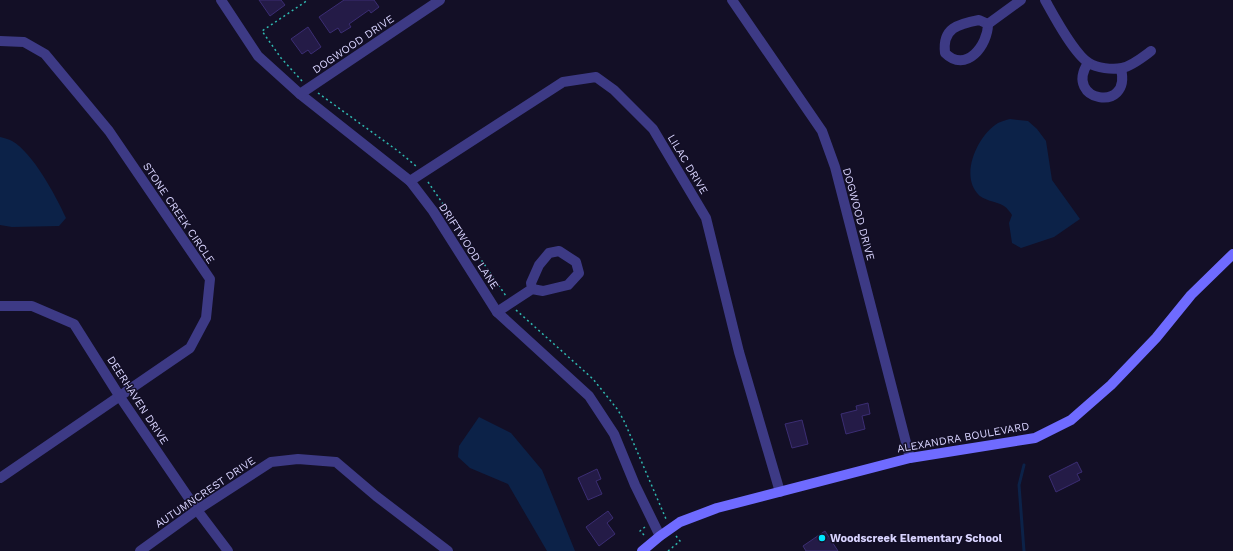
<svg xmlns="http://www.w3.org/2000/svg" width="1233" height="551" font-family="'Work Sans',sans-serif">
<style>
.water{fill:#0c2248}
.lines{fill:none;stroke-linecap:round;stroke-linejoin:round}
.stream{stroke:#0c2248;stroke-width:3}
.building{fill:#241b47;stroke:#3b2d73}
.path{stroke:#2fb8b0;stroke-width:1.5;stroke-dasharray:2 3;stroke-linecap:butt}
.street{stroke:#3d3a85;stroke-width:10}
.secondary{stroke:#6f6bff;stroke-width:10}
.poi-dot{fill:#00e5ff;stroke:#130f26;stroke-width:1.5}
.labels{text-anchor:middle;stroke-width:3;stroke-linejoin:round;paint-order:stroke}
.street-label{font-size:11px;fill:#d9d4ff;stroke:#130f26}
.poi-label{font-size:11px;font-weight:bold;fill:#d9d4ff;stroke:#130f26;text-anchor:start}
</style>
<rect width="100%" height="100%" fill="#130f26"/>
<g class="water">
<path d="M 1010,119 L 1028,121 L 1037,129 L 1046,141 L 1052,180 L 1080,219 L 1054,237 L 1021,248 L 1012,243 L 1009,223 L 1012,215 C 1010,212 1007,208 1004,206 C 996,201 983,201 977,193 C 960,173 979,134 998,123 C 1002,121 1006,120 1010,119 Z"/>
<path d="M 0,137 C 4,138 9,139 12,141 C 33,153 56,196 66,218 L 59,226 L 12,227 L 0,225 Z"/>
<path d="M 479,417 L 511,433 L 542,470 L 575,551 L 547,551 L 508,484 L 470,468 L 458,457 L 459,446 Z"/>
</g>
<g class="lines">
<path class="stream" d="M 1024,465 L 1019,485 L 1024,551"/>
</g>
<g class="building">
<path d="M 259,0 L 281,0 L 285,5 L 270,16 Z"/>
<path d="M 344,0 L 374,0 L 379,7 L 371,13 L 369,10 L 349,24 L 351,27 L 341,33 L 338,28 L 330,33 L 319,17 Z"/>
<path d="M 308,27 L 321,47 L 311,54 L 308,50 L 302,54 L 291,39 Z"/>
<path d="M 868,403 L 870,414 L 862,416 L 865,429 L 846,434 L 841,414 L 857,410 L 856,406 Z"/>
<path d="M 802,420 L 808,444 L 792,448 L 785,424 Z"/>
<path d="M 1077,462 L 1082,472 L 1077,474 L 1080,480 L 1056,492 L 1049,476 Z"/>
<path d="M 597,469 L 601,479 L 596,481 L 602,494 L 588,500 L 578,478 Z"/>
<path d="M 608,511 L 613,518 L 607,523 L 615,534 L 599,546 L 586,527 Z"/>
<path d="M 825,531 L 838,551 L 806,551 L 803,546 Z"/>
</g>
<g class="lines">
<g class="path">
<path d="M 302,81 L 281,58 L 262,31 L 308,0"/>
<path d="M 318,93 L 398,151 L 416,166"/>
<path d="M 428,182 L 506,296"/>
<path d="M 516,310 L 593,379 L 618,410 L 625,423 L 666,519"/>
<path d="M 644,535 L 640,531 L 645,527"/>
<path d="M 668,551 L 680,541 L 676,536"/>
</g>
<g class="street">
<path d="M 221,0 L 258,56 L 300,94 L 410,181 L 433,211 L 497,312 L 589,396 L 614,434 L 635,485 L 660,536"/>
<path d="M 732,0 L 822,131 L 835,167 L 910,458"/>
<path d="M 1045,0 C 1054,16 1074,54 1089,63 C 1097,68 1112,70 1122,68 C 1132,66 1143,57 1151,51"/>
<path d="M 979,20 L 988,24 C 988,45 966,74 945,53 C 942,28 958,24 979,20 Z"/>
<path d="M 988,24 L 1021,0"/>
<path d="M 0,41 L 24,42 L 45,54 L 109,131 L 210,279 L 206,318 L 190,348 L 0,478"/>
<path d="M 1088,63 C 1063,101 1132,114 1121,69"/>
<path d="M 300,94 L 440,0"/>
<path d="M 410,181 L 563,82 L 596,77 L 614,90 L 653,129 L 706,218 L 739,352 L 780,492"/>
<path d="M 0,306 L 32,306 L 74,324 L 120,397 L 197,510 L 228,551"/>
<path d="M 497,312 L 532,289 L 543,291 L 568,285 L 579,273 L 576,262 L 559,251 L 549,253 L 539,265 L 531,283 L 532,289"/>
<path d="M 140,551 L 197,510 L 271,462 L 298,459 L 336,462 L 376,496 L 448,551"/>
</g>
<path class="secondary" d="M 642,551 L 660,536 L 680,522 L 717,508 L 910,458 L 1035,438 L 1071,420 L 1111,385 L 1156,338 L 1191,295 L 1233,254"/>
</g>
<circle class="poi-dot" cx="822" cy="538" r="4"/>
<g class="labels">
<g class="street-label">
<text transform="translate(353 44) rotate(-34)" y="4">DOGWOOD DRIVE</text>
<text transform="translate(688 164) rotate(59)" y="4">LILAC DRIVE</text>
<text transform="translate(179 213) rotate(56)" y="4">STONE CREEK CIRCLE</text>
<text transform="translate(859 214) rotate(75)" y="4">DOGWOOD DRIVE</text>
<text transform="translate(469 246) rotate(57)" y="4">DRIFTWOOD LANE</text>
<text transform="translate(138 400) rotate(57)" y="4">DEERHAVEN DRIVE</text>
<text transform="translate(963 437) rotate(-10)" y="4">ALEXANDRA BOULEVARD</text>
<text transform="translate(205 492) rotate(-34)" y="4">AUTUMNCREST DRIVE</text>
</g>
<g class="poi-label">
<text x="830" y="542">Woodscreek Elementary School</text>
</g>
</g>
</svg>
